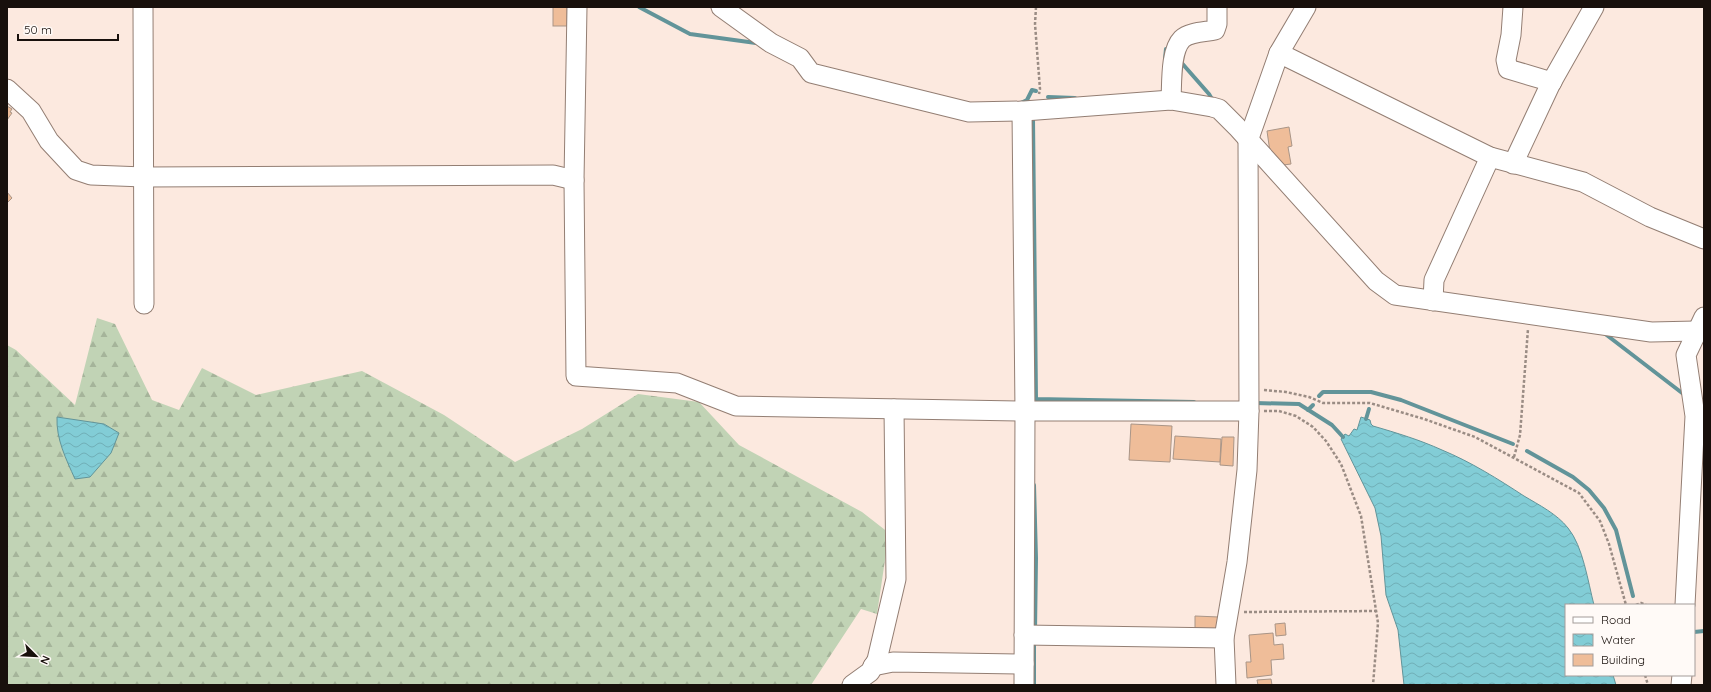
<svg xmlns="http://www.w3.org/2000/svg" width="1711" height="692" font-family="Quicksand,sans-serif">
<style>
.forest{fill:url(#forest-firs)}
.water{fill:url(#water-waves);stroke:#629499}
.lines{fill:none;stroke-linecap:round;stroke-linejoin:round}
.stream{stroke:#629499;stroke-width:4}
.building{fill:#efbd99;stroke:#a99587}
.minor-casing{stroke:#937e73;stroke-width:21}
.path{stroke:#9a8c84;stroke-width:2.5;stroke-dasharray:3 2;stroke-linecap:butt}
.minor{stroke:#fff;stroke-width:19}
</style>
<defs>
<pattern id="forest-firs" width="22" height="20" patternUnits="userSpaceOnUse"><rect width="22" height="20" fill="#c1d3b5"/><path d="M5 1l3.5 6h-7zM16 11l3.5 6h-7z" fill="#a5b49a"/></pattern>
<pattern id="water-waves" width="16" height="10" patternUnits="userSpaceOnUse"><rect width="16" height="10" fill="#82cdd6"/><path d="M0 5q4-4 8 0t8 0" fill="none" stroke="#70afb6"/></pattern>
</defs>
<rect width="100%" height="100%" fill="#fce9df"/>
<path class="forest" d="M 97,318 L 115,324 L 152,400 L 179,410 L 202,368 L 256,395 L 362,371 L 444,415 L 515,462 L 582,429 L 638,394 L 699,402 L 739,445 L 862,512 L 889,533 L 877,614 L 861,609 L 811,685 L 7,685 L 7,345 L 16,350 L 75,405 Z"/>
<g class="water">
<path d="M 57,417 L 104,424 L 119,433 L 111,453 L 90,477 L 75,479 C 66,459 56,439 57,417 Z"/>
<path d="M 1361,417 L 1370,420 L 1371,424 L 1373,426 C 1397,433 1420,440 1442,450 C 1471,462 1498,479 1524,496 C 1539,505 1557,514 1568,528 C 1583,546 1588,582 1594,605 L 1566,605 L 1566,675 L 1613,675 L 1616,685 L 1404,685 L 1398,630 L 1386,595 L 1381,536 L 1375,508 L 1341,439 L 1345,434 L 1349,436 L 1354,429 L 1357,430 Z"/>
</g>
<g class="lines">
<g class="stream">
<path d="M 639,7 L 690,34 L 756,43"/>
<path d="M 1165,59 L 1166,49 L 1170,53"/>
<path d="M 1180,61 L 1209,94 L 1213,101"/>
<path d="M 1048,97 L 1075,98"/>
<path d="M 1021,103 L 1027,100 L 1032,90 L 1036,91"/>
<path d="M 1031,117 L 1033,119 L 1036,399 L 1194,402"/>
<path d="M 1604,333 L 1686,396"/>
<path d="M 1319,396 L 1323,392 L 1371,392 L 1401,400 L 1513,444"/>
<path d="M 1255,403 L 1299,404 L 1332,425 L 1343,437"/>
<path d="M 1308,410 L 1313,405"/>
<path d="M 1366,419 L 1369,409"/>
<path d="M 1527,451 L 1573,477 L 1589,490 L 1604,508 L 1616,530 L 1633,596"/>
<path d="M 1034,485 L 1036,558 L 1035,631"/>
<path d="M 1694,632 L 1704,631"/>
<path d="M 1034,685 L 1034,639"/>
</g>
</g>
<g class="building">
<rect x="553" y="7" width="14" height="19"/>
<path d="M 7,106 L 12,109 L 10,112 L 12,113 L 7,120 Z"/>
<path d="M 1289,127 L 1292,146 L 1288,147 L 1291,164 L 1275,166 L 1271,159 L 1267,131 Z"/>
<path d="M 7,192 L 12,198 L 7,203 Z"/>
<path d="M 1131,424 L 1172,426 L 1170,462 L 1129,460 Z"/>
<path d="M 1175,436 L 1221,439 L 1220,462 L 1173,459 Z"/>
<path d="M 1222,437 L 1234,437 L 1233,466 L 1220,465 Z"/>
<path d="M 1195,616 L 1219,617 L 1219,629 L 1195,628 Z"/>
<path d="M 1285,623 L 1286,635 L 1276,636 L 1275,624 Z"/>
<path d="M 1273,633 L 1274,645 L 1283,644 L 1284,659 L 1271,660 L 1272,675 L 1247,678 L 1246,662 L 1251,662 L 1249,635 Z"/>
<path d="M 1271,679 L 1272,685 L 1258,685 L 1257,680 Z"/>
</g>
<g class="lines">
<defs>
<g id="minor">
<path d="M 143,7 L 144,304"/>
<path d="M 577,7 L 574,180 L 576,376 L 677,383 L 736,406 L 1025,411 L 1249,411"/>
<path d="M 721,7 L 771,43 L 800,58 L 811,73 L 969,112 L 1024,111 L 1171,100 L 1212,107 L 1219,109 L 1237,127 L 1376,281 L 1395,295 L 1651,332 L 1696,331"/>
<path d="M 1513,7 L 1511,35 L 1506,60 L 1508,69 L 1552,82"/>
<path d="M 1279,53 L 1490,157 L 1583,182 L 1650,217 L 1704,239"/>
<path d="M 7,89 L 31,111 L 49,141 L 76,170 L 91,175 L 144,177 L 553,175 L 574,180"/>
<path d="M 1171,100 C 1172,84 1170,51 1182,39 C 1189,32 1205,32 1215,30 L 1217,24 L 1217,7"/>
<path d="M 1022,111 L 1025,411 L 1024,685"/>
<path d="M 1513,164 L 1551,83 L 1594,7"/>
<path d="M 1433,301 L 1434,280 L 1490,157"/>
<path d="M 1685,605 L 1695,416 L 1686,355 L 1704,317"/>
<path d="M 1024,635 L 1224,638"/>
<path d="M 873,666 L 893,662 L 1024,664"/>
<path d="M 852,685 L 870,672 L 877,660 L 896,579 L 894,409"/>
<path d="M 1226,685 L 1224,638 L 1237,562 L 1247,470 L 1249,411 L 1248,141 L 1279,53 L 1306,7"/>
<path d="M 1681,685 L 1682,675"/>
</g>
</defs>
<use href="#minor" class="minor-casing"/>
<g class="path">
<path d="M 1036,7 L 1035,24 L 1040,89 L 1039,94"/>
<path d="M 1264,390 L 1286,392 L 1309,397 L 1323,403 L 1370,403 L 1424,419 L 1475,437 L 1579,493 L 1600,521 L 1609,544 L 1626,605"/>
<path d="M 1264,411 L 1279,411 L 1296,416 L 1313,427 L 1326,441 L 1341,464 L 1361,516 L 1378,623 L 1373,685"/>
<path d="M 1514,457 L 1520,435 L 1528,329"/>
<path d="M 1636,605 L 1641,603 L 1646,605"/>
<path d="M 1244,612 L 1376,611"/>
<path d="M 1645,675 L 1648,685"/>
</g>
<use href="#minor" class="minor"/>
</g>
<rect width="1711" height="692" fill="none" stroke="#18100c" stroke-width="16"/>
<rect x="1565" y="604" width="130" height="72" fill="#fffaf7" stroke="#a39c99"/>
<rect x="1573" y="617" width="20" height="6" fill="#ffffff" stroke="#a39c99"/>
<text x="1601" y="624" font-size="12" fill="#18100c">Road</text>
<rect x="1573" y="634" width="20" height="12" fill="url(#water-waves)" stroke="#a39c99"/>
<text x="1601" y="644" font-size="12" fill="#18100c">Water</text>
<rect x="1573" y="654" width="20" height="12" fill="#efbd99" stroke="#a39c99"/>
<text x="1601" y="664" font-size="12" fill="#18100c">Building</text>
<g transform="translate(36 656) rotate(114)" stroke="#fffaf7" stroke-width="3" paint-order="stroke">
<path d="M0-3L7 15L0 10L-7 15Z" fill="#18100c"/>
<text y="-6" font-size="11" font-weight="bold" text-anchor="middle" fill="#18100c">N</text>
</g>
<path d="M18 34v6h100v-6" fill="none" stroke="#18100c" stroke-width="2"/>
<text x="24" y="34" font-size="12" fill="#18100c" stroke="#fffaf7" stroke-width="3" paint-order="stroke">50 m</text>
</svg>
